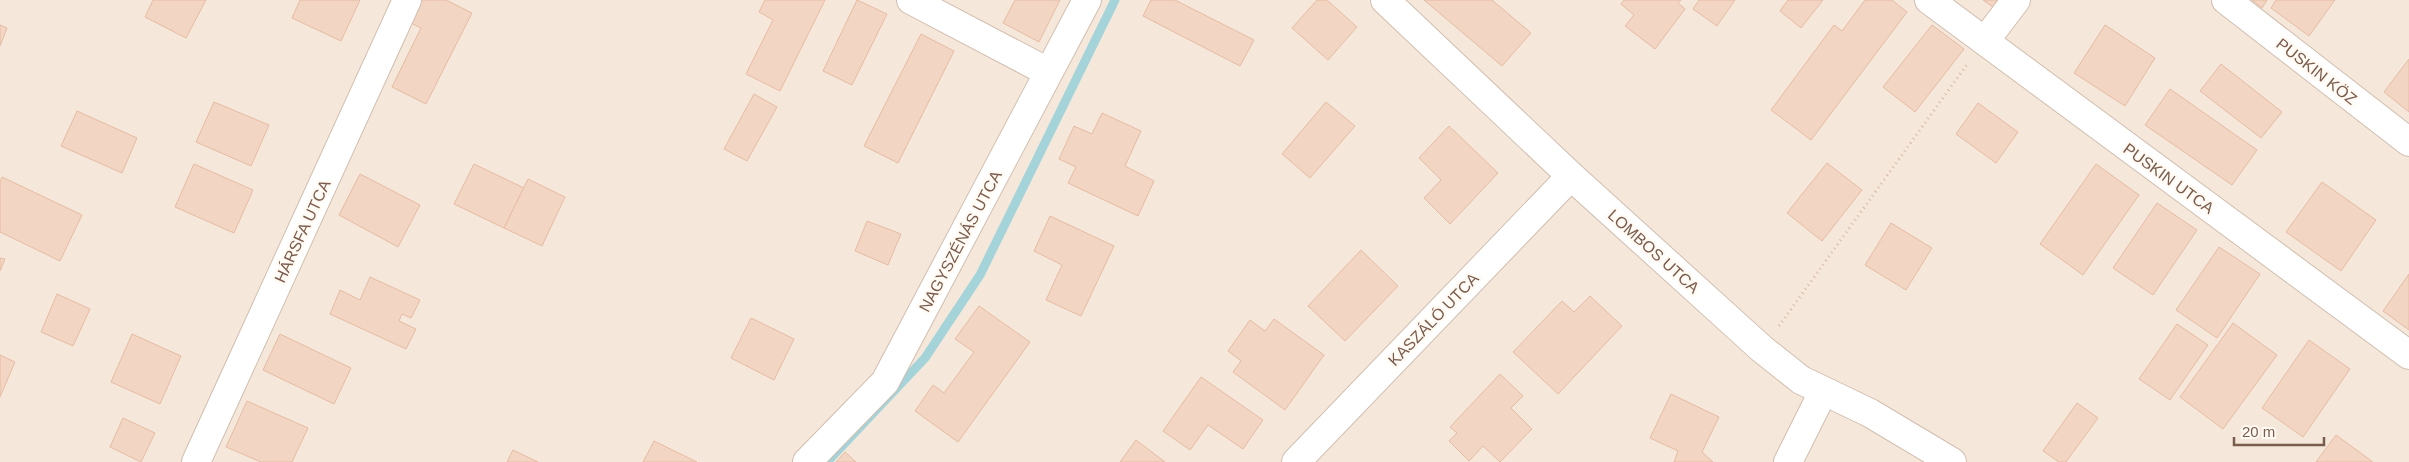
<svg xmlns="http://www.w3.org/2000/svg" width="2409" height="462" font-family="Arial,sans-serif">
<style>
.residential{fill:#f5e8da}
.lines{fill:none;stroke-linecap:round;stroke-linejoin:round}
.stream{stroke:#a5d3da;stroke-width:9}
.building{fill:#f3d5c3;stroke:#e6bba3}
.minor-casing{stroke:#d1beb0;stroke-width:30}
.path{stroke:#d9b8a5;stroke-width:3;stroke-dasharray:1 4;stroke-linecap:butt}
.minor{stroke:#fff;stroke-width:28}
.labels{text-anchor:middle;stroke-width:5;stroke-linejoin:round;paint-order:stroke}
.street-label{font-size:16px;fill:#7a5c4d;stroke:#fffaf3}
</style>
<rect width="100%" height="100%" fill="#fdf6ec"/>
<rect class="residential" x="0" y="0" width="2409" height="462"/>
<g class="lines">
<path class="stream" d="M 827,462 L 925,358 L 980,275 L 1115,0"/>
</g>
<g class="building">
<path d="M 153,0 L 206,0 L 186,38 L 145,17 Z"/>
<path d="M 300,0 L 360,0 L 341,41 L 292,18 Z"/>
<path d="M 415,0 L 446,0 L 472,13 L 426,104 L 392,87 L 421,28 L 405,20 Z"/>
<path d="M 765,0 L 825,0 L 780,91 L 746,74 L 773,20 L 759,12 Z"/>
<path d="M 857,0 L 887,14 L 852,85 L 823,71 Z"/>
<path d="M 1015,0 L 1060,0 L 1039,42 L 1003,23 Z"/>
<path d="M 1151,0 L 1175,0 L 1254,40 L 1240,66 L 1143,16 Z"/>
<path d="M 1317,0 L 1327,0 L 1357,27 L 1328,60 L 1292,28 Z"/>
<path d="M 1424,0 L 1492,0 L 1531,33 L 1502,66 Z"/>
<path d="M 1624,0 L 1681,0 L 1678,3 L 1685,9 L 1655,49 L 1625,26 L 1634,15 L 1621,4 Z"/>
<path d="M 1699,0 L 1735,0 L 1717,26 L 1693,9 Z"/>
<path d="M 1788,0 L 1823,0 L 1801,28 L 1780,11 Z"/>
<path d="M 1865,0 L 1892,0 L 1907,12 L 1811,140 L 1771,110 L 1834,25 L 1842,31 Z"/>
<path d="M 1983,0 L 2004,0 L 1997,10 Z"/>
<path d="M 2252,0 L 2267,0 L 2262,8 Z"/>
<path d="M 2276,0 L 2335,0 L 2309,36 L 2271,8 Z"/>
<path d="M 0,25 L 7,28 L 0,46 Z"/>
<path d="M 1932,25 L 1964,49 L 1915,112 L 1883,87 Z"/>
<path d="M 2105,25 L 2155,58 L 2125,106 L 2074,73 Z"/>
<path d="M 921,34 L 954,51 L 898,163 L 864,146 Z"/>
<path d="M 2409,59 L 2409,112 L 2384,92 Z"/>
<path d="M 2221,64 L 2282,112 L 2261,138 L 2200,91 Z"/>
<path d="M 2170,89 L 2257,150 L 2232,185 L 2145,125 Z"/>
<path d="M 754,94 L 777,107 L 747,161 L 724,149 Z"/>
<path d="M 214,102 L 269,125 L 251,166 L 196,142 Z"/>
<path d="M 1326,102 L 1355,126 L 1310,178 L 1282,154 Z"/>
<path d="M 1978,103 L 2018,132 L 1996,163 L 1956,134 Z"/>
<path d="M 77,111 L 137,138 L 122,173 L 61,146 Z"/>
<path d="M 1102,113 L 1141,131 L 1125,166 L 1154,181 L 1138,216 L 1068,183 L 1076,167 L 1059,159 L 1074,126 L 1092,134 Z"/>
<path d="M 1449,126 L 1498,173 L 1450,224 L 1424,198 L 1441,180 L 1419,158 Z"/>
<path d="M 1827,163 L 1862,190 L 1822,241 L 1787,213 Z"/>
<path d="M 194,164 L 253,190 L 234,233 L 175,207 Z"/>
<path d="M 474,164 L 524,188 L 504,228 L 454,204 Z"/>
<path d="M 2096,164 L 2139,195 L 2083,275 L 2040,244 Z"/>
<path d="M 360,174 L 420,205 L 398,247 L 339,215 Z"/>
<path d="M 2,177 L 82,215 L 60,261 L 0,232 L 0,182 Z"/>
<path d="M 528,179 L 565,197 L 542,246 L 504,228 Z"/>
<path d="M 2322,182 L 2376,220 L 2341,271 L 2286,232 Z"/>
<path d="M 2157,203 L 2197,230 L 2153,295 L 2113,268 Z"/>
<path d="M 1050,216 L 1114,246 L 1081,316 L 1046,300 L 1062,265 L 1034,251 Z"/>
<path d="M 867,221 L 901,234 L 888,265 L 855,251 Z"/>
<path d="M 1891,223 L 1932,248 L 1906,290 L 1865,265 Z"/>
<path d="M 2219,247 L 2260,274 L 2217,338 L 2176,310 Z"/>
<path d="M 1361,250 L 1398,286 L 1345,341 L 1308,306 Z"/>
<path d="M 0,258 L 5,259 L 0,271 Z"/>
<path d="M 2409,274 L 2409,330 L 2383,311 Z"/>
<path d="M 370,277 L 420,300 L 411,318 L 402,314 L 399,321 L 416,329 L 406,349 L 330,314 L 340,290 L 360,300 Z"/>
<path d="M 57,294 L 90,309 L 73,346 L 41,332 Z"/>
<path d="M 1590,296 L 1622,326 L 1558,394 L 1513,352 L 1562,301 L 1574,312 Z"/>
<path d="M 979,306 L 1030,342 L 958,442 L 915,411 L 933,385 L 944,393 L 974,352 L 955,339 Z"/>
<path d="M 751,318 L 794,339 L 774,380 L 731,358 Z"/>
<path d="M 1274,319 L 1324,355 L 1285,410 L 1233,372 L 1241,361 L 1228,351 L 1250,320 L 1265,331 Z"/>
<path d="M 2233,323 L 2277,355 L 2223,429 L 2180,397 Z"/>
<path d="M 2177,324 L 2208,345 L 2170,400 L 2139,379 Z"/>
<path d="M 132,334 L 181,356 L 160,404 L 111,382 Z"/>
<path d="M 280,334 L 351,368 L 334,404 L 263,370 Z"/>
<path d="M 2309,340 L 2350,369 L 2303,437 L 2262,408 Z"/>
<path d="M 0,355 L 15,362 L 0,397 Z"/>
<path d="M 1500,374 L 1523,396 L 1511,408 L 1532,429 L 1500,462 L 1483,446 L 1469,461 L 1449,441 L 1457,433 L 1450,427 Z"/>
<path d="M 1201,377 L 1263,420 L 1243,449 L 1208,425 L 1190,450 L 1163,431 Z"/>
<path d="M 1671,394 L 1719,417 L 1702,452 L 1713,462 L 1674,462 L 1678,451 L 1650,438 Z"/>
<path d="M 247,401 L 308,428 L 292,462 L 261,462 L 226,447 Z"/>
<path d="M 2077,403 L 2098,418 L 2066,462 L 2059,462 L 2043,451 Z"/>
<path d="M 123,418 L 155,433 L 141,462 L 110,447 Z"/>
<path d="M 2336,435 L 2373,462 L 2316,462 Z"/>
<path d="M 1136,440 L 1165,462 L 1120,462 Z"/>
<path d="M 654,441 L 697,462 L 643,462 Z"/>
<path d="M 513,450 L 538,462 L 507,462 Z"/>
<path d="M 845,452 L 856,462 L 836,462 Z"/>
</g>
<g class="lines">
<defs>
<g id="minor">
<path d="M 911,0 L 1048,72"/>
<path d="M 1385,0 L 1571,176 L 1762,349 L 1801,380 L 1870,413 L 1952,462"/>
<path d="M 1929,0 L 2409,355"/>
<path d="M 2226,0 L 2409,142"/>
<path d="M 1985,41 L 2016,0"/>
<path d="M 196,462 L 407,0"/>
<path d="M 807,462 L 885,382 L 1087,0"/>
<path d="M 1296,462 L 1571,176"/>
<path d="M 1788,462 L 1823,392"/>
</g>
</defs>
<use href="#minor" class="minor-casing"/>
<path class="path" d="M 1779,326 L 1968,63"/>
<use href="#minor" class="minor"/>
</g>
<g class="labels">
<g class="street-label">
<text transform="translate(2317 71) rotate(38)" y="6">PUSKIN KÖZ</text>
<text transform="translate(2169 178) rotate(36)" y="6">PUSKIN UTCA</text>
<text transform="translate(302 231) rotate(-65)" y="6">HÁRSFA UTCA</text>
<text transform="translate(960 241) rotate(-62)" y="6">NAGYSZÉNÁS UTCA</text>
<text transform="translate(1654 251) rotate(42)" y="6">LOMBOS UTCA</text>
<text transform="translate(1433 319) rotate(-46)" y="6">KASZÁLÓ UTCA</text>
</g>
</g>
<path d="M2234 437v8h90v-8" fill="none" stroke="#7a5c4d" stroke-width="2.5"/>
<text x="2242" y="437" font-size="15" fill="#7a5c4d" stroke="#fffaf3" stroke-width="4" paint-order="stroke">20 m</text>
</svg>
